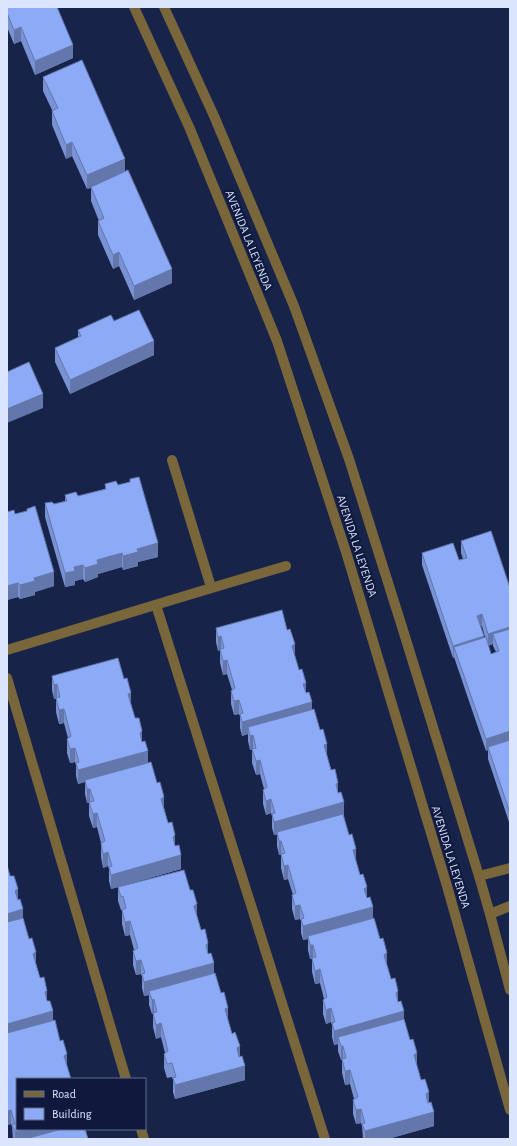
<svg xmlns="http://www.w3.org/2000/svg" width="517" height="1146" font-family="'Alegreya Sans',sans-serif">
<style>
.lines{fill:none;stroke-linecap:round;stroke-linejoin:round}
.minor{stroke:#79673b;stroke-width:10}
.wall{fill:#7992d4;fill-rule:evenodd}
.shaded-wall{fill:#6377ac}
.building{fill:#8daaf6;stroke:#6377ac}
.labels{text-anchor:middle;stroke-width:4;stroke-linejoin:round;paint-order:stroke}
.street-label{font-size:12px;fill:#dbe5fd;stroke:#0e193d}
</style>
<rect width="100%" height="100%" fill="#172348"/>
<g class="lines">
<g class="minor">
<path d="M 134,7 L 190,129 L 277,341 L 346,552 L 447,886 L 510,1110"/>
<path d="M 164,7 L 214,116 L 294,306 L 349,459 L 403,630 L 479,876 L 490,914 L 510,990"/>
<path d="M 172,460 L 211,587"/>
<path d="M 156,605 L 325,1139"/>
<path d="M 7,650 C 100,622 193,593 286,566"/>
<path d="M 7,678 L 126,1079"/>
<path d="M 479,876 L 510,868"/>
<path d="M 490,914 L 510,906"/>
<path d="M 141,1129 L 144,1139"/>
</g>
</g>
<g class="wall">
<path d="M 7,7 L 73,58 L 35,75 L 21,41 L 14,44 L 7,27 Z"/>
<path d="M 43,77 L 125,172 L 172,283 L 134,300 L 119,266 L 113,269 L 98,235 L 98,221 L 99,221 L 91,201 L 91,188 L 87,189 L 72,156 L 66,159 L 52,125 L 52,110 L 43,91 Z"/>
<path d="M 114,321 L 154,355 L 70,394 L 55,362 L 55,348 L 78,338 L 78,330 Z"/>
<path d="M 130,479 L 158,557 L 138,562 L 138,566 L 123,570 L 122,567 L 98,574 L 98,577 L 85,582 L 83,579 L 75,581 L 75,585 L 65,587 L 45,517 L 45,503 L 54,504 L 65,501 L 65,495 L 78,496 L 105,489 L 105,484 L 118,485 L 130,482 Z"/>
<path d="M 27,509 L 54,586 L 35,592 L 35,595 L 20,599 L 18,597 L 7,600 L 7,512 L 15,514 L 27,511 Z"/>
<path d="M 461,541 L 510,588 L 510,825 L 488,759 L 488,750 L 486,751 L 454,657 L 453,658 L 422,565 L 422,553 L 459,560 L 463,559 L 461,553 ZM 480,626 L 482,626 L 485,637 L 484,637 ZM 493,644 L 493,646 L 496,652 L 491,654 L 488,646 Z"/>
<path d="M 216,628 L 287,630 L 299,670 L 306,683 L 306,693 L 327,756 L 331,770 L 338,783 L 338,793 L 344,816 L 343,816 L 356,861 L 391,979 L 398,991 L 398,1002 L 404,1019 L 421,1080 L 429,1103 L 434,1126 L 388,1139 L 363,1139 L 362,1126 L 361,1123 L 356,1124 L 353,1114 L 353,1100 L 354,1099 L 350,1084 L 345,1085 L 342,1073 L 342,1060 L 341,1060 L 338,1051 L 338,1044 L 334,1045 L 332,1037 L 332,1025 L 331,1022 L 326,1024 L 323,1014 L 323,1000 L 324,999 L 320,983 L 315,984 L 312,972 L 312,959 L 310,959 L 308,950 L 308,939 L 303,940 L 301,933 L 301,921 L 300,919 L 295,920 L 292,909 L 292,895 L 293,895 L 288,879 L 284,880 L 281,868 L 281,855 L 279,855 L 277,846 L 277,835 L 274,835 L 272,828 L 272,816 L 271,813 L 266,815 L 263,804 L 263,790 L 264,789 L 260,774 L 256,775 L 252,763 L 252,750 L 250,750 L 248,741 L 248,734 L 242,736 L 240,728 L 240,716 L 239,714 L 234,715 L 231,704 L 231,691 L 232,690 L 227,674 L 223,675 L 220,663 L 220,650 L 218,651 L 216,642 Z"/>
<path d="M 52,676 L 131,705 L 135,718 L 142,731 L 142,742 L 148,763 L 164,808 L 168,823 L 175,835 L 175,846 L 181,869 L 111,889 L 109,881 L 109,869 L 108,866 L 103,868 L 101,857 L 101,843 L 97,827 L 93,828 L 89,816 L 89,803 L 87,803 L 85,794 L 85,782 L 78,784 L 76,776 L 76,765 L 75,762 L 70,763 L 67,753 L 67,739 L 68,738 L 64,723 L 59,724 L 56,712 L 56,698 L 54,699 L 52,690 Z"/>
<path d="M 7,865 L 23,918 L 40,978 L 47,991 L 47,1001 L 67,1066 L 88,1139 L 13,1139 L 12,1127 L 11,1124 L 7,1125 Z"/>
<path d="M 118,887 L 197,916 L 232,1034 L 240,1057 L 245,1080 L 175,1099 L 173,1092 L 173,1080 L 172,1077 L 167,1078 L 164,1068 L 164,1054 L 165,1053 L 161,1037 L 156,1039 L 153,1027 L 153,1013 L 152,1014 L 149,1005 L 149,995 L 144,996 L 142,988 L 142,977 L 141,974 L 136,975 L 133,965 L 133,951 L 134,950 L 130,935 L 125,936 L 122,924 L 122,910 L 121,910 L 118,901 Z"/>
</g>
<g class="shaded-wall">
<path d="M 21,27 L 21,41 L 14,44 L 14,30 Z"/>
<path d="M 73,45 L 73,58 L 35,75 L 35,61 Z"/>
<path d="M 72,142 L 72,156 L 66,159 L 66,145 Z"/>
<path d="M 125,159 L 125,173 L 87,189 L 87,175 Z"/>
<path d="M 119,252 L 119,266 L 113,269 L 113,255 Z"/>
<path d="M 172,269 L 172,283 L 134,300 L 134,286 Z"/>
<path d="M 154,341 L 154,355 L 70,394 L 70,380 Z"/>
<path d="M 43,394 L 43,408 L 7,423 L 7,409 Z"/>
<path d="M 158,543 L 158,557 L 138,562 L 138,566 L 123,570 L 123,556 L 137,549 Z"/>
<path d="M 122,553 L 122,567 L 98,574 L 98,577 L 85,582 L 85,568 L 97,560 Z"/>
<path d="M 83,565 L 83,579 L 75,581 L 75,585 L 65,587 L 65,573 L 74,567 Z"/>
<path d="M 54,572 L 54,586 L 35,592 L 35,595 L 20,599 L 20,585 L 34,578 Z"/>
<path d="M 18,583 L 18,597 L 7,600 L 7,586 Z"/>
<path d="M 482,614 L 482,626 L 477,628 L 477,616 Z"/>
<path d="M 510,627 L 510,639 L 493,634 L 493,644 L 488,646 L 488,634 Z"/>
<path d="M 221,636 L 221,650 L 218,651 L 218,637 Z"/>
<path d="M 484,636 L 484,648 L 454,647 L 454,657 L 453,658 L 453,646 Z"/>
<path d="M 295,644 L 295,658 L 292,646 Z"/>
<path d="M 227,660 L 227,674 L 223,675 L 223,661 Z"/>
<path d="M 306,683 L 306,697 L 303,684 Z"/>
<path d="M 57,684 L 57,698 L 54,699 L 54,685 Z"/>
<path d="M 131,693 L 131,707 L 128,694 Z"/>
<path d="M 239,700 L 239,714 L 234,715 L 234,701 Z"/>
<path d="M 312,702 L 312,716 L 248,727 L 248,734 L 242,736 L 242,722 Z"/>
<path d="M 64,709 L 64,723 L 59,724 L 59,710 Z"/>
<path d="M 142,731 L 142,745 L 140,733 Z"/>
<path d="M 510,731 L 510,743 L 488,747 L 488,750 L 486,751 L 486,739 Z"/>
<path d="M 253,735 L 253,749 L 250,750 L 250,736 Z"/>
<path d="M 327,744 L 327,758 L 324,745 Z"/>
<path d="M 75,748 L 75,762 L 70,763 L 70,749 Z"/>
<path d="M 148,751 L 148,765 L 85,780 L 85,782 L 78,784 L 78,770 Z"/>
<path d="M 260,760 L 260,774 L 256,775 L 256,761 Z"/>
<path d="M 338,783 L 338,796 L 336,784 Z"/>
<rect x="87" y="789" width="3" height="14"/>
<path d="M 164,797 L 164,811 L 161,799 Z"/>
<path d="M 271,799 L 271,813 L 266,815 L 266,801 Z"/>
<path d="M 344,802 L 344,816 L 277,835 L 277,832 L 277,835 L 274,835 L 274,822 Z"/>
<path d="M 97,813 L 97,827 L 93,828 L 93,814 Z"/>
<path d="M 175,835 L 175,849 L 173,837 Z"/>
<rect x="279" y="841" width="2" height="14"/>
<path d="M 356,849 L 356,863 L 353,850 Z"/>
<path d="M 108,852 L 108,866 L 103,868 L 103,854 Z"/>
<path d="M 181,855 L 181,869 L 111,889 L 111,875 Z"/>
<path d="M 288,865 L 288,879 L 284,880 L 284,866 Z"/>
<path d="M 367,887 L 367,901 L 364,889 Z"/>
<path d="M 18,889 L 18,903 L 15,891 Z"/>
<path d="M 197,904 L 197,918 L 194,906 Z"/>
<path d="M 300,905 L 300,919 L 295,920 L 295,906 Z"/>
<path d="M 373,907 L 373,921 L 308,936 L 308,939 L 303,940 L 303,926 Z"/>
<path d="M 23,909 L 23,923 L 7,927 L 7,914 Z"/>
<path d="M 130,921 L 130,935 L 125,936 L 125,922 Z"/>
<path d="M 208,943 L 208,957 L 206,945 Z"/>
<rect x="310" y="945" width="3" height="14"/>
<path d="M 36,952 L 36,966 L 33,954 Z"/>
<path d="M 387,953 L 387,967 L 384,955 Z"/>
<path d="M 141,960 L 141,974 L 136,975 L 136,961 Z"/>
<path d="M 214,963 L 214,977 L 149,991 L 149,995 L 144,996 L 144,982 Z"/>
<path d="M 320,969 L 320,983 L 315,984 L 315,971 Z"/>
<path d="M 47,991 L 47,1005 L 45,992 Z"/>
<path d="M 398,991 L 398,1005 L 396,993 Z"/>
<path d="M 154,999 L 154,1013 L 152,1014 L 152,1000 Z"/>
<path d="M 228,1008 L 228,1022 L 225,1009 Z"/>
<path d="M 331,1008 L 331,1022 L 326,1024 L 326,1010 Z"/>
<path d="M 53,1011 L 53,1025 L 7,1037 L 7,1024 Z"/>
<path d="M 404,1011 L 404,1025 L 338,1037 L 338,1044 L 334,1045 L 334,1031 Z"/>
<path d="M 161,1023 L 161,1037 L 156,1039 L 156,1025 Z"/>
<path d="M 240,1046 L 240,1060 L 237,1048 Z"/>
<rect x="341" y="1046" width="2" height="14"/>
<path d="M 417,1053 L 417,1067 L 414,1055 Z"/>
<path d="M 67,1054 L 67,1068 L 64,1056 Z"/>
<path d="M 245,1066 L 245,1080 L 175,1099 L 175,1085 Z"/>
<path d="M 350,1070 L 350,1084 L 345,1085 L 345,1071 Z"/>
<path d="M 429,1092 L 429,1106 L 426,1094 Z"/>
<path d="M 361,1109 L 361,1123 L 356,1124 L 356,1110 Z"/>
<path d="M 11,1110 L 11,1124 L 7,1125 L 7,1111 Z"/>
<path d="M 434,1112 L 434,1126 L 388,1139 L 365,1139 L 365,1131 Z"/>
<path d="M 26,1129 L 77,1129 L 41,1139 L 15,1139 L 15,1132 Z"/>
</g>
<g class="building">
<path d="M 7,7 L 57,7 L 73,45 L 35,61 L 21,27 L 14,30 L 7,13 Z"/>
<path d="M 82,60 L 125,159 L 87,175 L 72,142 L 66,145 L 52,111 L 58,108 L 43,77 Z"/>
<path d="M 128,170 L 172,269 L 134,286 L 119,252 L 113,255 L 98,221 L 104,218 L 91,187 Z"/>
<path d="M 139,310 L 154,341 L 70,380 L 55,348 L 81,336 L 78,330 L 111,315 L 114,321 Z"/>
<path d="M 29,362 L 43,394 L 7,409 L 7,372 Z"/>
<path d="M 139,477 L 158,543 L 137,549 L 138,552 L 123,556 L 122,553 L 97,560 L 98,564 L 85,568 L 83,565 L 74,567 L 75,571 L 65,573 L 45,503 L 52,502 L 54,504 L 67,501 L 65,495 L 76,492 L 78,496 L 106,489 L 105,484 L 116,481 L 118,485 L 130,482 L 130,479 Z"/>
<path d="M 35,506 L 54,572 L 34,578 L 35,581 L 20,585 L 18,583 L 7,586 L 7,512 L 14,510 L 15,514 L 27,511 L 27,509 Z"/>
<path d="M 491,531 L 510,588 L 510,627 L 488,634 L 482,614 L 477,616 L 484,636 L 453,646 L 422,553 L 453,543 L 459,560 L 467,558 L 461,541 Z"/>
<path d="M 282,610 L 287,630 L 290,629 L 295,644 L 292,646 L 299,670 L 302,669 L 306,683 L 303,684 L 306,693 L 309,692 L 312,702 L 242,722 L 240,714 L 243,713 L 239,700 L 234,701 L 231,691 L 235,688 L 227,660 L 223,661 L 220,649 L 224,648 L 221,636 L 218,637 L 216,628 Z"/>
<path d="M 510,629 L 510,709 L 509,710 L 510,713 L 510,731 L 486,739 L 454,647 L 486,637 L 491,654 L 499,651 L 493,634 Z"/>
<path d="M 118,658 L 124,679 L 127,678 L 131,693 L 128,694 L 135,718 L 139,718 L 142,731 L 140,733 L 142,742 L 145,741 L 148,751 L 78,770 L 76,763 L 79,762 L 75,748 L 70,749 L 67,739 L 71,736 L 64,709 L 59,710 L 56,698 L 60,697 L 57,684 L 54,685 L 52,676 Z"/>
<path d="M 314,709 L 320,730 L 323,729 L 327,744 L 324,745 L 331,770 L 335,769 L 338,783 L 336,784 L 338,793 L 341,792 L 344,802 L 274,822 L 272,814 L 275,813 L 271,799 L 266,801 L 263,790 L 267,787 L 260,760 L 256,761 L 252,749 L 256,748 L 253,735 L 250,736 L 248,727 Z"/>
<path d="M 510,740 L 510,813 L 488,747 Z"/>
<path d="M 151,762 L 157,783 L 160,782 L 164,797 L 161,799 L 168,823 L 172,822 L 175,835 L 173,837 L 175,846 L 179,845 L 181,855 L 111,875 L 109,867 L 112,866 L 108,852 L 103,854 L 101,843 L 105,841 L 97,813 L 93,814 L 89,802 L 94,801 L 90,789 L 87,789 L 85,780 Z"/>
<path d="M 343,814 L 349,835 L 352,834 L 356,849 L 353,850 L 360,875 L 363,874 L 367,887 L 364,889 L 367,898 L 370,897 L 373,907 L 303,926 L 301,919 L 304,918 L 300,905 L 295,906 L 292,895 L 296,893 L 288,865 L 284,866 L 281,854 L 285,853 L 281,841 L 279,841 L 277,832 Z"/>
<path d="M 7,865 L 10,876 L 14,876 L 18,889 L 15,891 L 18,900 L 20,899 L 23,909 L 7,914 Z"/>
<path d="M 184,870 L 190,890 L 193,890 L 197,904 L 194,906 L 201,930 L 205,929 L 208,943 L 206,945 L 208,954 L 211,953 L 214,963 L 144,982 L 142,974 L 145,973 L 141,960 L 136,961 L 133,951 L 138,948 L 130,921 L 125,922 L 122,910 L 126,908 L 123,896 L 121,897 L 118,887 Z"/>
<path d="M 23,918 L 29,939 L 32,938 L 36,952 L 33,954 L 40,978 L 44,977 L 47,991 L 45,992 L 47,1001 L 50,1001 L 53,1011 L 7,1024 L 7,922 Z"/>
<path d="M 374,918 L 380,939 L 383,938 L 387,953 L 384,955 L 391,979 L 395,978 L 398,991 L 396,993 L 398,1002 L 401,1001 L 404,1011 L 334,1031 L 332,1023 L 335,1022 L 331,1008 L 326,1010 L 323,1000 L 327,997 L 320,969 L 315,971 L 312,958 L 316,957 L 313,945 L 310,945 L 308,936 Z"/>
<path d="M 215,973 L 221,993 L 224,992 L 228,1008 L 225,1009 L 232,1034 L 235,1032 L 240,1046 L 237,1048 L 239,1057 L 242,1056 L 245,1066 L 175,1085 L 173,1078 L 176,1077 L 172,1063 L 167,1064 L 164,1054 L 168,1051 L 161,1023 L 156,1025 L 153,1013 L 157,1012 L 154,999 L 152,1000 L 149,991 Z"/>
<path d="M 404,1019 L 410,1040 L 413,1039 L 417,1053 L 414,1055 L 421,1080 L 425,1079 L 429,1092 L 426,1094 L 428,1103 L 431,1102 L 434,1112 L 365,1131 L 362,1124 L 365,1123 L 361,1109 L 356,1110 L 353,1100 L 358,1097 L 350,1070 L 345,1071 L 342,1059 L 346,1058 L 343,1046 L 341,1046 L 338,1037 Z"/>
<path d="M 55,1020 L 60,1041 L 63,1040 L 67,1054 L 64,1056 L 71,1079 L 17,1079 L 17,1129 L 26,1129 L 15,1132 L 12,1124 L 15,1124 L 11,1110 L 7,1111 L 7,1033 Z"/>
<path d="M 62,1129 L 85,1129 L 88,1139 L 25,1139 Z"/>
</g>
<g class="labels">
<g class="street-label">
<text transform="translate(249 240) rotate(68)" y="4">AVENIDA LA LEYENDA</text>
<text transform="translate(357 546) rotate(72)" y="4">AVENIDA LA LEYENDA</text>
<text transform="translate(451 857) rotate(73)" y="4">AVENIDA LA LEYENDA</text>
</g>
</g>
<rect width="517" height="1146" fill="none" stroke="#dbe5fd" stroke-width="16"/>
<rect x="16" y="1078" width="130" height="52" fill="#0e193d" stroke="#606b8a"/>
<rect x="24" y="1091" width="20" height="6" fill="#79673b" stroke="#606b8a"/>
<text x="52" y="1098" font-size="12" fill="#dbe5fd">Road</text>
<rect x="24" y="1108" width="20" height="12" fill="#8daaf6" stroke="#606b8a"/>
<text x="52" y="1118" font-size="12" fill="#dbe5fd">Building</text>
</svg>
